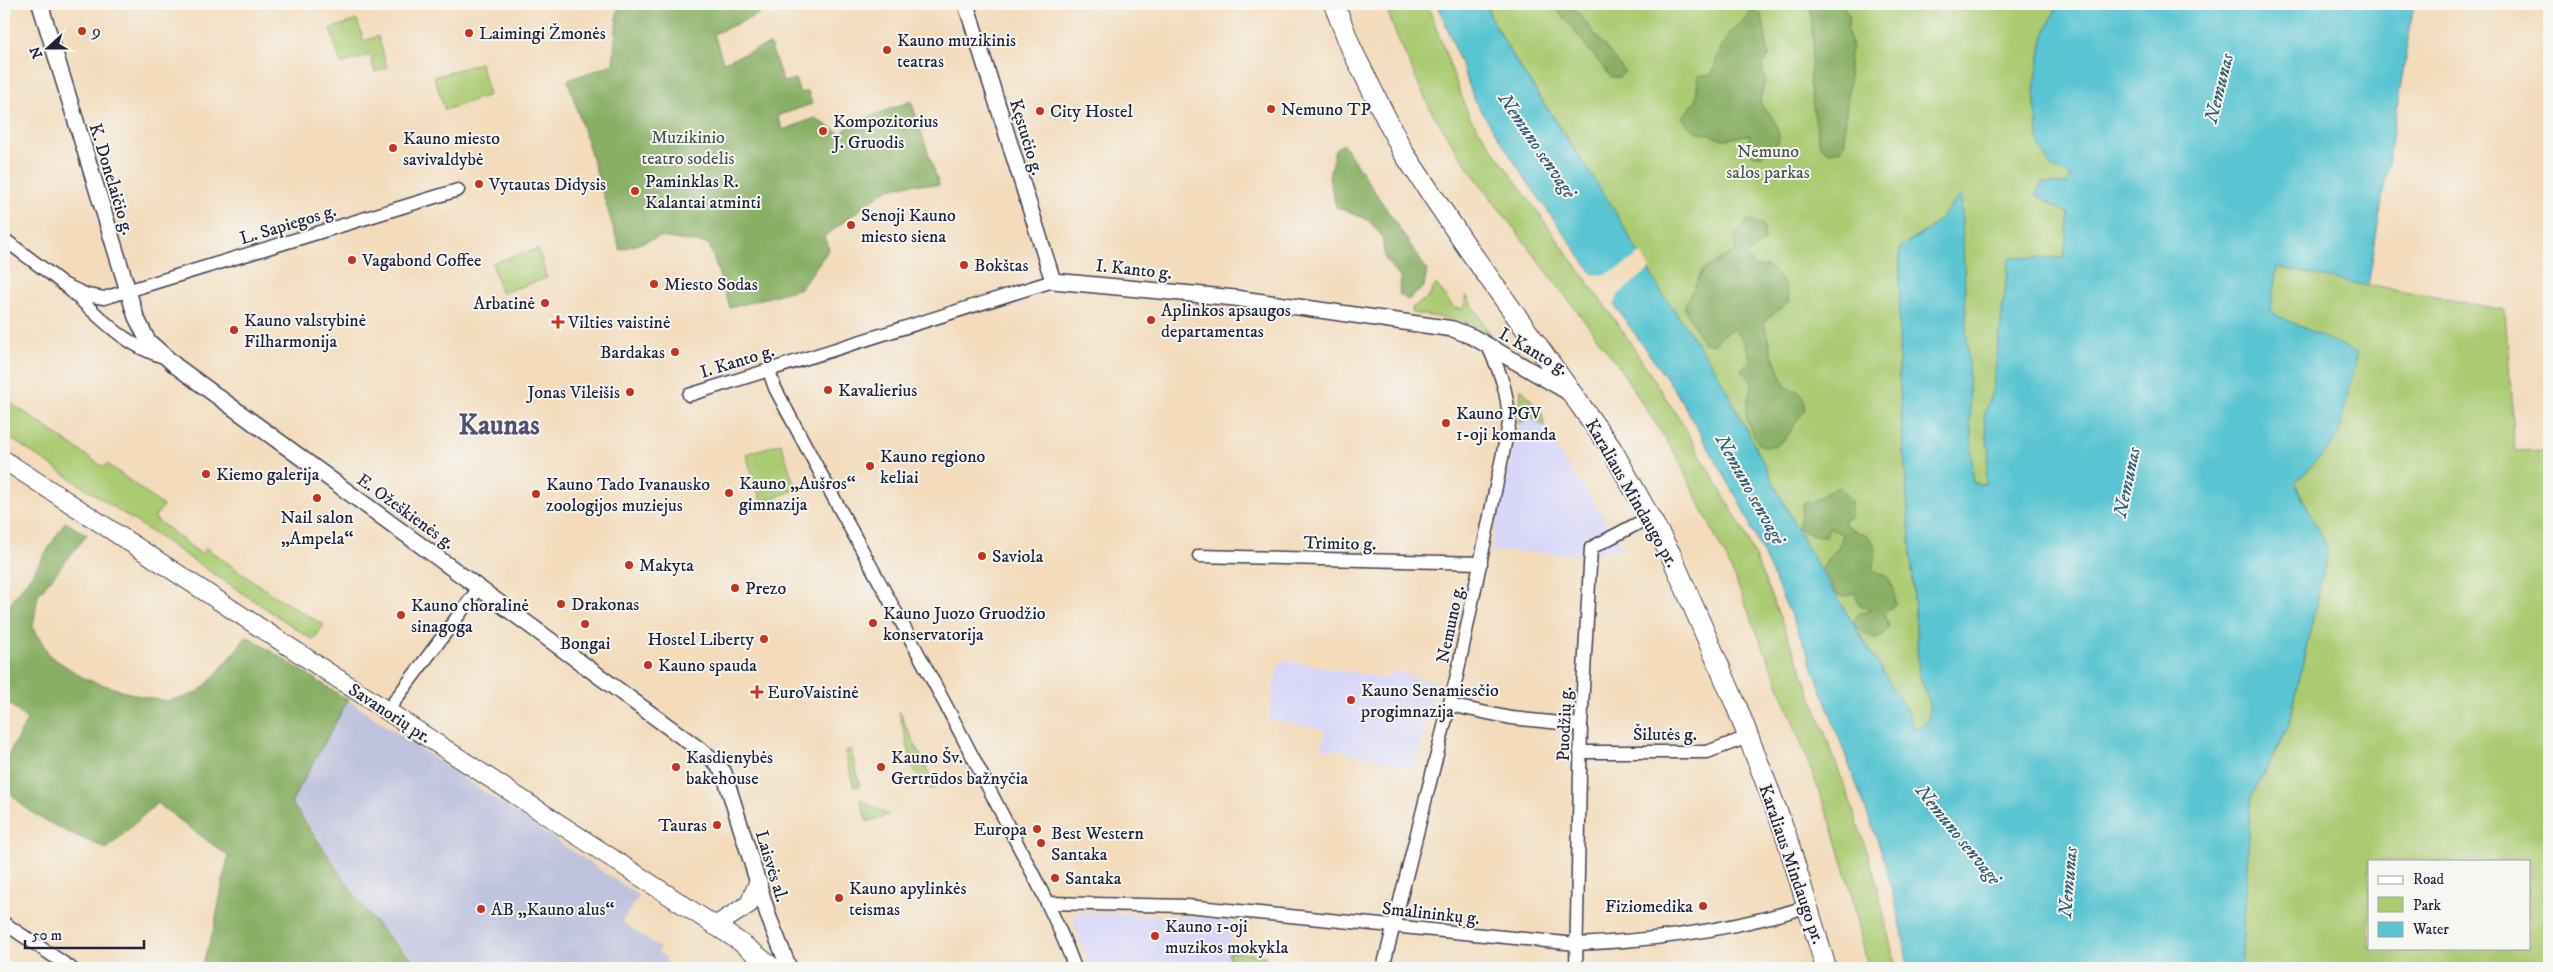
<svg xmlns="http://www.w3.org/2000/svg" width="2553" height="972" font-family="'IM FELL DW Pica',serif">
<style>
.built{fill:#d8d7f8}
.industrial{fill:#bfc2dd}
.green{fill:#abcb72;stroke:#667656;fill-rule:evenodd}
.forest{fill:#88af64;stroke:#556850}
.water{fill:#5ac5d2;stroke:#3e7486}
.pier{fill:#f3dbbb}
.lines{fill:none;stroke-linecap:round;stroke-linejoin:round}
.minor-casing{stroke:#413e4e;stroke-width:15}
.tertiary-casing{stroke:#413e4e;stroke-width:18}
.secondary-casing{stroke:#413e4e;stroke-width:20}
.primary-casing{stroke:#413e4e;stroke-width:22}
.minor{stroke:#fff;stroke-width:12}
.tertiary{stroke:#fff;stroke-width:15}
.secondary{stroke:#fff;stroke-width:18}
.primary{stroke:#fff;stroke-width:20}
.poi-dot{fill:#c8321e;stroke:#f6f6f2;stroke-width:2}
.labels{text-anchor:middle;stroke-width:4;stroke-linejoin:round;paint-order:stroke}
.poi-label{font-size:18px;fill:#22223b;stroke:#f6f6f2;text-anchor:start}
.park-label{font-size:18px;fill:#4b554c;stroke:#f6f6f2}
.street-label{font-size:18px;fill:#22223b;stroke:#f6f6f2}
.water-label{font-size:19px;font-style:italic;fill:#365b70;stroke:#f6f6f2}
.town-label{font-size:28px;font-weight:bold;fill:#535076;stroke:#f6f6f2}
</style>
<rect width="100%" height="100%" fill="#f6f6f2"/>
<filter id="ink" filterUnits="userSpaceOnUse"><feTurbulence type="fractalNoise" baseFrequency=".02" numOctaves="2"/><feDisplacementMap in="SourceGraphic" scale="10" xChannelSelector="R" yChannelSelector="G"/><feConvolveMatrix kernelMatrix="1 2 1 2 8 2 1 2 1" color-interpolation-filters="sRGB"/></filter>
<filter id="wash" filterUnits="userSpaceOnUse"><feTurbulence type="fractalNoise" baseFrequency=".0096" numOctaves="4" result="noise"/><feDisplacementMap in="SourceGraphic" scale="20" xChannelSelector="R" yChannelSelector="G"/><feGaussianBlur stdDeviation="1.12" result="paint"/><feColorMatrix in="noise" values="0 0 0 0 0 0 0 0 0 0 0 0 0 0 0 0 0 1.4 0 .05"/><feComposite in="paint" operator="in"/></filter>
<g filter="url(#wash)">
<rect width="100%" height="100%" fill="#f3dbbb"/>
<g class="built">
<path d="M 1521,388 L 1542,413 L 1548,436 L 1624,547 L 1589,555 L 1490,551 L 1519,423 Z"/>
<path d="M 1283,660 L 1389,679 L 1390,671 L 1435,682 L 1415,768 L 1335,749 L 1322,750 L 1325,729 L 1268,719 L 1277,670 Z"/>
<path d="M 1079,912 L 1195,917 L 1231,921 L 1228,968 L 1090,968 L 1073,919 Z"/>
</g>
<path class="industrial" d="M 348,700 L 639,896 L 622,922 L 660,948 L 657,952 L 667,958 L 665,961 L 675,968 L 427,968 L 420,964 L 382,931 L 346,882 L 314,831 L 291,803 Z"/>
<g class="green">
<path d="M 1385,4 L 1427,4 L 1469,116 L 1622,330 L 1683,425 L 1744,531 L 1801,668 L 1852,807 L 1874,873 L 1896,968 L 1868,968 L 1850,887 L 1831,823 L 1782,693 L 1728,562 L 1676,455 L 1617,364 L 1468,168 L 1430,109 L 1395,32 Z"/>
<path d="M 1487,4 L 2058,4 L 2044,35 L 2034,90 L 2039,145 L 2072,176 L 2067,184 L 2041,183 L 2069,214 L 2064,258 L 2009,258 L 1993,388 L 1984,417 L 1989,451 L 1985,484 L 1973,483 L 1960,196 L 1932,227 L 1900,248 L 1899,376 L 1919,673 L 1930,707 L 1927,724 L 1913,730 L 1908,713 L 1808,550 L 1717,372 L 1661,292 L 1577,152 L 1513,57 L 1491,18 Z"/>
<path d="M 357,20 L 364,41 L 378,36 L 387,68 L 375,72 L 370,55 L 341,64 L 330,29 Z"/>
<path d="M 480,63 L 489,95 L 445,110 L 434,77 Z"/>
<path d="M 538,249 L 547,278 L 501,293 L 492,263 Z"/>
<path d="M 2277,267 L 2505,310 L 2515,451 L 2549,450 L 2549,968 L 2241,968 L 2251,798 L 2289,725 L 2328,550 L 2295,483 L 2338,438 L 2270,312 ZM 2369,861 L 2529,861 L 2529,948 L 2369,948 Z"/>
<path d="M 1436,284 L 1454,308 L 1463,309 L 1466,295 L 1491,335 L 1469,322 L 1412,313 L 1412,308 L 1429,297 Z"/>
<path d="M 1521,388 L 1542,413 L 1544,426 C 1535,418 1531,416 1519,423 Z"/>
<path d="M 4,398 L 103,467 L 108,464 L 163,506 L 154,518 L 201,554 L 206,548 L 273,595 L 324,625 L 313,640 L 4,434 Z"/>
<path d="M 781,443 L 796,490 L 761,502 L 746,454 Z"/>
<path d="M 899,711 L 936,788 L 930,789 L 914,771 Z"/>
<path d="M 851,749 L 860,786 L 854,787 L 845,752 Z"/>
<path d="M 860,799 L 888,815 L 867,822 Z"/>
<path d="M 1229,951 L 1265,956 L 1264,967 L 1229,962 Z"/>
</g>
<g class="forest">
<path d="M 618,4 L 755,4 L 759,14 L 714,34 L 723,62 L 770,44 L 783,82 L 795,79 L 800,93 L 808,91 L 812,104 L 777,116 L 783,130 L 815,118 L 841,134 L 853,123 L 911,101 L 939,185 L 910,184 L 885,190 L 824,237 L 829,249 L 801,288 L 730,308 L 709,244 L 659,237 L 620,250 L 568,80 L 613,64 Z"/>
<path d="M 1553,4 L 1571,4 L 1625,72 L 1619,77 L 1611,77 Z"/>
<path d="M 1810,4 L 1842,4 L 1850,17 L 1847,29 L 1852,47 C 1847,60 1850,72 1849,86 C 1847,106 1844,124 1845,144 L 1841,150 L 1830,152 L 1820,146 L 1809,84 L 1813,42 Z"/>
<path d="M 1753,9 L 1762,15 L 1769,56 L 1762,65 L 1765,80 L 1760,100 L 1762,107 L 1770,114 L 1776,124 L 1779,136 L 1778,143 L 1762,155 L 1752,155 L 1747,146 L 1750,135 C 1734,135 1725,145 1710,134 C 1698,134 1688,128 1682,117 L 1696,101 L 1698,76 L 1712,74 C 1716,61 1720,46 1729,34 C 1738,23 1744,24 1753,9 Z"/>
<path d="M 1343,144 L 1427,270 L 1424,287 L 1408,300 L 1399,294 L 1401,279 L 1385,259 L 1382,236 L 1368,220 L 1336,207 L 1329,177 L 1335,149 Z"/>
<path d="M 1748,220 L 1763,225 L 1765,240 L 1746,256 L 1756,267 L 1767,266 C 1777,275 1800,297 1782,308 C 1774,314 1770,314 1764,323 L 1772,354 L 1786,387 C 1801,391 1805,395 1805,411 C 1789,426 1788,452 1760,445 C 1743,421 1743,410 1753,383 L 1740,370 L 1751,359 L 1742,338 L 1732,329 L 1722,335 L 1714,345 L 1703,342 L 1684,307 L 1703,270 L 1735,251 L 1735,236 Z"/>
<path d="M 1839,486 L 1851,502 L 1851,517 L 1842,521 C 1865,543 1881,527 1873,571 L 1888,577 L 1894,590 L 1895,604 L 1884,615 L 1889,626 L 1880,638 C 1869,638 1858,631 1853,622 L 1858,614 L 1871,610 L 1859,604 L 1854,592 L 1848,596 L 1838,595 L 1822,569 C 1829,555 1840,550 1843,535 L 1829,527 L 1826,536 L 1811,535 L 1798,528 L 1804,503 C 1820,501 1824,492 1839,486 Z"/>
<path d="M 65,522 L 87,535 L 38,595 L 33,627 L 50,656 L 85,679 L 139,696 L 166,701 L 186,697 L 198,692 L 214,677 L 247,636 L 348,700 L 291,803 C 334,856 367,933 427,968 L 201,968 L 214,929 L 228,856 L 157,803 L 107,849 C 77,835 0,810 4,769 C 6,755 21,733 27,720 L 4,698 L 4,611 L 33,573 Z"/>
</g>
<path class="water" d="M 1438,4 L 1486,4 L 1491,18 L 1513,57 L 1613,208 L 1661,292 L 1717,372 L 1808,550 L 1908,713 L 1914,729 L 1927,724 L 1930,707 L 1919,673 L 1899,376 L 1900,248 L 1932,227 L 1961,195 L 1973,483 L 1985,484 L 1989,451 L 1984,417 L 1993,388 L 2009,258 L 2064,258 L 2069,214 L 2036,195 L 2041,183 L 2067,184 L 2071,176 L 2051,167 L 2039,145 L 2034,90 L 2044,35 L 2058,4 L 2414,4 L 2368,286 L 2277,267 L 2270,312 L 2357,353 L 2338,438 L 2295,483 L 2328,550 L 2289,725 L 2251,798 L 2241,968 L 1908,968 L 1902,930 L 1884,859 L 1806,649 L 1739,501 L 1678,395 L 1524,177 L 1475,101 Z"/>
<path class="pier" d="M 1641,253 L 1650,269 L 1619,294 L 1612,307 L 1590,275 L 1606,274 L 1618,269 Z"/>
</g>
<g filter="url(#ink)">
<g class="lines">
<defs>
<g id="minor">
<path d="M 4,239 C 23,254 43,268 62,283 C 95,311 121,345 164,357"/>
<path d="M 63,284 L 87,295 L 104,298 L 458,190"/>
<path d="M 769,371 L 775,388 C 844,520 918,648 985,781 C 1016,843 1051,903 1075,968"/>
<path d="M 689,395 L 1053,281"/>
<path d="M 1199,556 L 1481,563"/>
<path d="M 1449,705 L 1511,718 L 1581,725"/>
<path d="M 387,711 L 479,588"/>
<path d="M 1580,752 L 1707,752 L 1748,737"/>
<path d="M 1047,903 L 1187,906 L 1576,944 C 1653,941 1736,929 1809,906"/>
<path d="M 4,923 L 71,968"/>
<path d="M 1383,968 L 1457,675 L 1509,424 C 1508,392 1501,374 1488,346"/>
<path d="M 1576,968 L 1581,725 L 1591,548 L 1650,517"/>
</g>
<g id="tertiary">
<path d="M 40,4 L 136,317 L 148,341 L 176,366 L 715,761 L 724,773 L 769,918 L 789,968"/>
<path d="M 966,4 L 1053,281 L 1235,298 L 1453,329 L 1473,337 L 1568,392"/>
</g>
<g id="secondary">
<path d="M 4,460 L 740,942 L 774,968"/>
<path d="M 715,926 L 749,904 L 758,883"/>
</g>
<path id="primary" d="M 1334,4 L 1352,50 L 1403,152 L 1469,250 L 1611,448 L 1671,555 L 1736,705 L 1785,832 L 1826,968"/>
</defs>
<use href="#minor" class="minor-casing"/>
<use href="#tertiary" class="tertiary-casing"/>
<use href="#secondary" class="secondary-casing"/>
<use href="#primary" class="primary-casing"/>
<use href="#minor" class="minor"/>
<use href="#tertiary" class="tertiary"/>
<use href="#secondary" class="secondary"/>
<use href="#primary" class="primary"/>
</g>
</g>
<g class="poi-dot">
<circle cx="82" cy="31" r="5"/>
<circle cx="469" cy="33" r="5"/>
<circle cx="887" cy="50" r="5"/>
<circle cx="1271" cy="109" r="5"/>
<circle cx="1040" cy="111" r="5"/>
<circle cx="823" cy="131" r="5"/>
<circle cx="393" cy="148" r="5"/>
<circle cx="479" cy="184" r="5"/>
<circle cx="635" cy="191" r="5"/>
<circle cx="851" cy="225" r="5"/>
<circle cx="352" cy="260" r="5"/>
<circle cx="964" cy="265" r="5"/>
<circle cx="654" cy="284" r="5"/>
<circle cx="545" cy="303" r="5"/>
<circle cx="1151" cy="320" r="5"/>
<path d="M555.5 314.5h5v5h5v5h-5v5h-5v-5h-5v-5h5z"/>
<circle cx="234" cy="330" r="5"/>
<circle cx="675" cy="352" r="5"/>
<circle cx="828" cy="390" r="5"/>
<circle cx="630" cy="392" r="5"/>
<circle cx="1446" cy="423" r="5"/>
<circle cx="870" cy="466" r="5"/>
<circle cx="206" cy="474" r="5"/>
<circle cx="729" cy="493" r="5"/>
<circle cx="536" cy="494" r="5"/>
<circle cx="317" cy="498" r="5"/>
<circle cx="982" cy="556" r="5"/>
<circle cx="629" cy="565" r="5"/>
<circle cx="735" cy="588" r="5"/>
<circle cx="561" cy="604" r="5"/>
<circle cx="401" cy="615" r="5"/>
<circle cx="873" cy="623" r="5"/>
<circle cx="585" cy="624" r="5"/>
<circle cx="764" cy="639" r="5"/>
<circle cx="648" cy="665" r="5"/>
<path d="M754.5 684.5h5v5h5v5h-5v5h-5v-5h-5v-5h5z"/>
<circle cx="1351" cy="700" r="5"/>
<circle cx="676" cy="767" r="5"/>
<circle cx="881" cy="767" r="5"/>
<circle cx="717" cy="825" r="5"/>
<circle cx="1037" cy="829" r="5"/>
<circle cx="1041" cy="843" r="5"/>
<circle cx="1055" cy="878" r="5"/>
<circle cx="839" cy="898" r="5"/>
<circle cx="1703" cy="906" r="5"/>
<circle cx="481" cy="909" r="5"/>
<circle cx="1155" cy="936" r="5"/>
</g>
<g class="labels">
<g class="poi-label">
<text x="92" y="37">9</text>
<text x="479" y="39">Laimingi Žmonės</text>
<text x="897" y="46">Kauno muzikinis<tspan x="897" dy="21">teatras</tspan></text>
<text x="1281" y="115">Nemuno TP</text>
<text x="1050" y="117">City Hostel</text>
<text x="833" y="127">Kompozitorius<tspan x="833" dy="21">J. Gruodis</tspan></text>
<text x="403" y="144">Kauno miesto<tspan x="403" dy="21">savivaldybė</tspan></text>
<text x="645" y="187">Paminklas R.<tspan x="645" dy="21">Kalantai atminti</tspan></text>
<text x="489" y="190">Vytautas Didysis</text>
<text x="861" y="221">Senoji Kauno<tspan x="861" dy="21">miesto siena</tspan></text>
<text x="362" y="266">Vagabond Coffee</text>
<text x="974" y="271">Bokštas</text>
<text x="664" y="290">Miesto Sodas</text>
<text x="535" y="309" text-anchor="end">Arbatinė</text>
<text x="1161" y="316">Aplinkos apsaugos<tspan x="1161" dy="21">departamentas</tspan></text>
<text x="244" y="326">Kauno valstybinė<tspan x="244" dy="21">Filharmonija</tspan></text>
<text x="568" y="328">Vilties vaistinė</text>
<text x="665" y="358" text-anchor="end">Bardakas</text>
<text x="838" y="396">Kavalierius</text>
<text x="620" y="398" text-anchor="end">Jonas Vileišis</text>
<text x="1456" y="419">Kauno PGV<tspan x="1456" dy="21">1-oji komanda</tspan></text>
<text x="880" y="462">Kauno regiono<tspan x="880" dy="21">keliai</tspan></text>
<text x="216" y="480">Kiemo galerija</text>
<text x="739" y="489">Kauno „Aušros“<tspan x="739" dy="21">gimnazija</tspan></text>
<text x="546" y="490">Kauno Tado Ivanausko<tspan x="546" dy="21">zoologijos muziejus</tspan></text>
<text x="317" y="523" text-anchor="middle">Nail salon<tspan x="317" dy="21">„Ampela“</tspan></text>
<text x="992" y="562">Saviola</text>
<text x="639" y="571">Makyta</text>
<text x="745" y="594">Prezo</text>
<text x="571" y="610">Drakonas</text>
<text x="411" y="611">Kauno choralinė<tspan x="411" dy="21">sinagoga</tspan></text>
<text x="883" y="619">Kauno Juozo Gruodžio<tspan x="883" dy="21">konservatorija</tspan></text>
<text x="754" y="645" text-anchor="end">Hostel Liberty</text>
<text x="585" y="649" text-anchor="middle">Bongai</text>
<text x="658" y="671">Kauno spauda</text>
<text x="1361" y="696">Kauno Senamiesčio<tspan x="1361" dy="21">progimnazija</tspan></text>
<text x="767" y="698">EuroVaistinė</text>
<text x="686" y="763">Kasdienybės<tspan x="686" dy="21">bakehouse</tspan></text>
<text x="891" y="763">Kauno Šv.<tspan x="891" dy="21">Gertrūdos bažnyčia</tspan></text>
<text x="707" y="831" text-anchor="end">Tauras</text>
<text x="1027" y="835" text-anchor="end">Europa</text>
<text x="1051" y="839">Best Western<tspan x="1051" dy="21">Santaka</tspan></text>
<text x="1065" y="884">Santaka</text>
<text x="849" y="894">Kauno apylinkės<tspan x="849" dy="21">teismas</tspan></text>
<text x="1693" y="912" text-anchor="end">Fiziomedika</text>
<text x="491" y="915">AB „Kauno alus“</text>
<text x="1165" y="932">Kauno 1-oji<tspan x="1165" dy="21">muzikos mokykla</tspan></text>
</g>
<g class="park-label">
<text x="688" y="143">Muzikinio<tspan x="688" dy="21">teatro sodelis</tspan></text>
<text x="1768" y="157">Nemuno<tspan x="1768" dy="21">salos parkas</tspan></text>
</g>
<g class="street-label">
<text transform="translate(1027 137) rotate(73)" y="6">Kęstučio g.</text>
<text transform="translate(112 179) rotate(73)" y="6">K. Donelaičio g.</text>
<text transform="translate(288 224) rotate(-17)" y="6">L. Sapiegos g.</text>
<text transform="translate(1134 269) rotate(6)" y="6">I. Kanto g.</text>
<text transform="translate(1534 351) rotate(30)" y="6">I. Kanto g.</text>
<text transform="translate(737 361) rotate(-17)" y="6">I. Kanto g.</text>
<text transform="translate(1632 493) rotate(60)" y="6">Karaliaus Mindaugo pr.</text>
<text transform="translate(406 511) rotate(36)" y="6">E. Ožeškienės g.</text>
<text transform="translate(1340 543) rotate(1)" y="6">Trimito g.</text>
<text transform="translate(1450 624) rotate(-78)" y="6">Nemuno g.</text>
<text transform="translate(390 713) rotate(33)" y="6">Savanorių pr.</text>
<text transform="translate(1564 724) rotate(-88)" y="6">Puodžių g.</text>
<text x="1665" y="740">Šilutės g.</text>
<text transform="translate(1792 864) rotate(71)" y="6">Karaliaus Mindaugo pr.</text>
<text transform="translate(772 866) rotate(73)" y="6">Laisvės al.</text>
<text transform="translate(1431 913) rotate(6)" y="6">Smalininkų g.</text>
</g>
<g class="water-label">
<text transform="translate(2218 88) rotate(-76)" y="7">Nemunas</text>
<text transform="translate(1538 145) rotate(56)" y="7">Nemuno senvagė</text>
<text transform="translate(2126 482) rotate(-78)" y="7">Nemunas</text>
<text transform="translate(1751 489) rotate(61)" y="7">Nemuno senvagė</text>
<text transform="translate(1959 834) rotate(51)" y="7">Nemuno senvagė</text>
<text transform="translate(2067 882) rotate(-85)" y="7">Nemunas</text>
</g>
<g class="town-label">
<text x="499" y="434">Kaunas</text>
</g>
</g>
<rect width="2553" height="972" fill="none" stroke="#f6f6f2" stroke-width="20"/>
<rect x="2368" y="860" width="162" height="90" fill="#f6f6f2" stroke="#a1a1a9"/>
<rect x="2378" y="876" width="25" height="8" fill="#ffffff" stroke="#a1a1a9"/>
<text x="2413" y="884" font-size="15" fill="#22223b">Road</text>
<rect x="2378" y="897" width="25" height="15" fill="#abcb72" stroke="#a1a1a9"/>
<text x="2413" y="910" font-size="15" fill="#22223b">Park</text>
<rect x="2378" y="922" width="25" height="15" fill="#5ac5d2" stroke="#a1a1a9"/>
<text x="2413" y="934" font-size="15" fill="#22223b">Water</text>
<g transform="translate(48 48) rotate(249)" stroke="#f6f6f2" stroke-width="4" paint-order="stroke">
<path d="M0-4L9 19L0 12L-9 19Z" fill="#22223b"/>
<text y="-8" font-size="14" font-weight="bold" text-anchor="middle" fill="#22223b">N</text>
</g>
<path d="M25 940v8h119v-8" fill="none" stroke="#22223b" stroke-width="2.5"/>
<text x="32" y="940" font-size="15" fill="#22223b" stroke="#f6f6f2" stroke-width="4" paint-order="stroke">50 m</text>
</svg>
